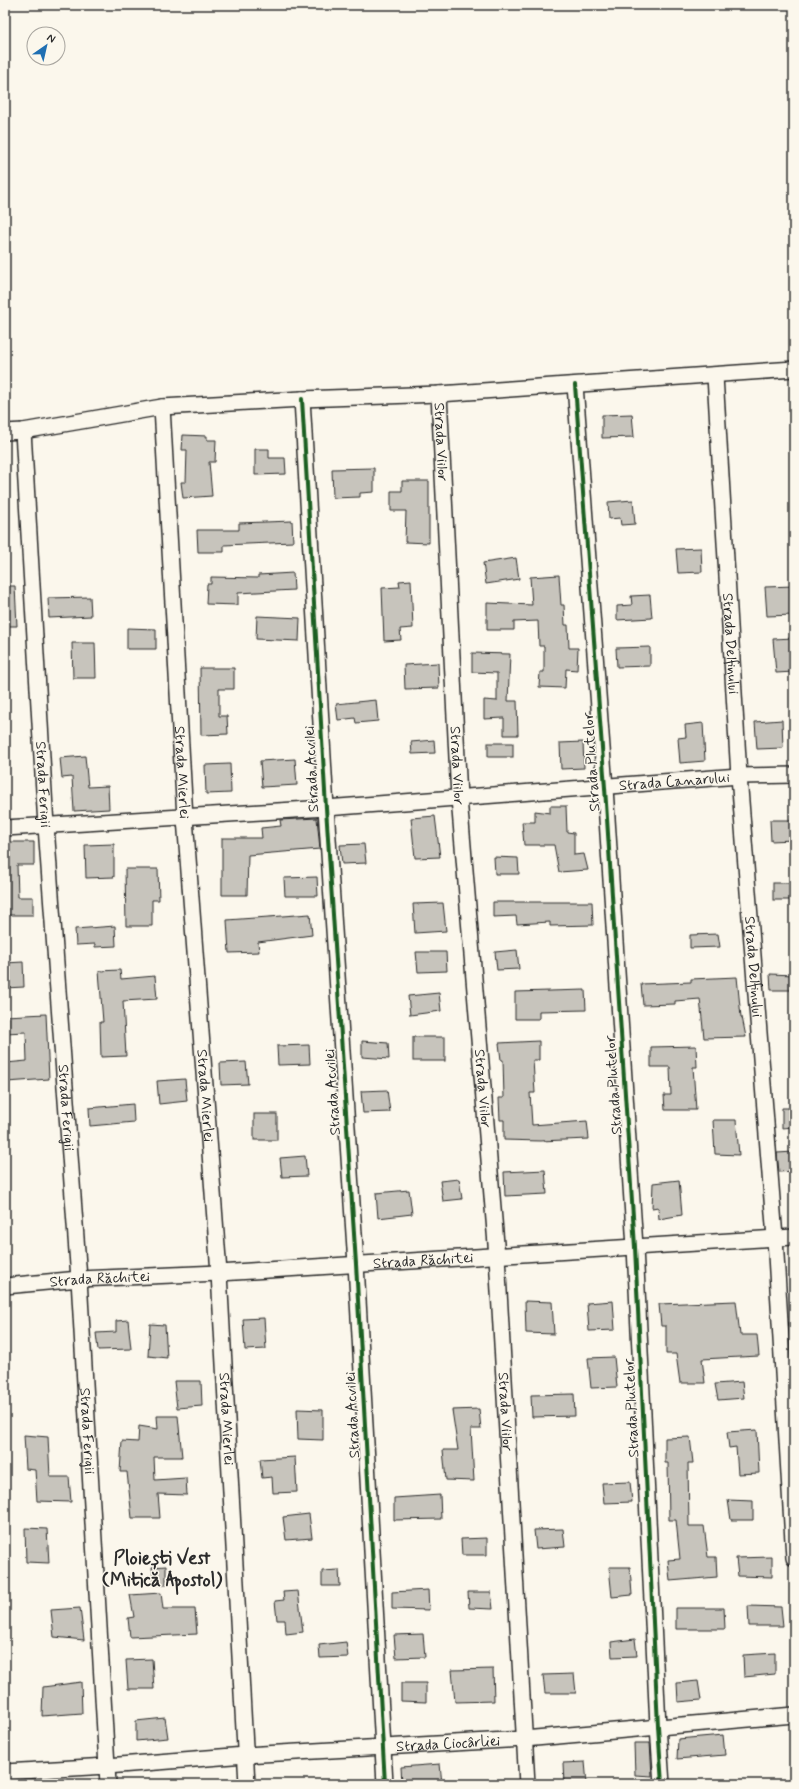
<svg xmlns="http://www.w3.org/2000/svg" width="799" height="1789" font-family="Mynerve,sans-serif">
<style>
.building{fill:#c7c4bc;stroke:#2b2b2b}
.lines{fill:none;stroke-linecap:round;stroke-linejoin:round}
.minor-casing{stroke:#2b2b2b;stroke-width:18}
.minor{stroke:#fbf7ec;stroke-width:15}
.cycleway-casing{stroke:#fbf7ec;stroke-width:6}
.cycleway{stroke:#1b5e20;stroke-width:4}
.labels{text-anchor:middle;stroke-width:3;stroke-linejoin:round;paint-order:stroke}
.street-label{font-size:15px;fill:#2b2b2b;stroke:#fbf7ec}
.district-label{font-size:19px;font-weight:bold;fill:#2b2b2b;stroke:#fbf7ec}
</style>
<rect width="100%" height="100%" fill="#fbf7ec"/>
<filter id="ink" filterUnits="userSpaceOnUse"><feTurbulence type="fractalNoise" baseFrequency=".025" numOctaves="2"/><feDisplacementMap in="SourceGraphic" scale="8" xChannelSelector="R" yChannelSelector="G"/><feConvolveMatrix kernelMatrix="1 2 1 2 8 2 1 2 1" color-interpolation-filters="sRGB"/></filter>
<g filter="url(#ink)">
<g class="building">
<path d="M 632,414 L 634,437 L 602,438 L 602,415 Z"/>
<path d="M 183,435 L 207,436 L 207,440 L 216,440 L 215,462 L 209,462 L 212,496 L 183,498 L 181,482 L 186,482 L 187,450 L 182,450 Z"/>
<path d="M 255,449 L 269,449 L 269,458 L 285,458 L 286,474 L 255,475 Z"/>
<path d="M 374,468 L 374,492 L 360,493 L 360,497 L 333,498 L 332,469 Z"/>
<path d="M 402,481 L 429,481 L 429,543 L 405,542 L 406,511 L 391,511 L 391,491 L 402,491 Z"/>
<path d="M 633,500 L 635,524 L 621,525 L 620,518 L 609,519 L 608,502 Z"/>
<path d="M 292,521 L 293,542 L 224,545 L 224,552 L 198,552 L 197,530 L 239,530 L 239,523 Z"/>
<path d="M 701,548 L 702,572 L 678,573 L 676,549 Z"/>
<path d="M 516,558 L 519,579 L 486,584 L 483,563 Z"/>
<path d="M 293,573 L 294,590 L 238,593 L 238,605 L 206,604 L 207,584 L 211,584 L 211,577 L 258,578 L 258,575 Z"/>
<path d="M 559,575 L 561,605 L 564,605 L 565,625 L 568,625 L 569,648 L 578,648 L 577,670 L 566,669 L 565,688 L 539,687 L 540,672 L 544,672 L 544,646 L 539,646 L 538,621 L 514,622 L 514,630 L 487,630 L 487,603 L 532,605 L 530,577 Z"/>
<path d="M 411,580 L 413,628 L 400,629 L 401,640 L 384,641 L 382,588 L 400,587 L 399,581 Z"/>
<path d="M 5,586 L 15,586 L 17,626 L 5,626 Z"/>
<path d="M 794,586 L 794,615 L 767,616 L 765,587 Z"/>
<path d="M 650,595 L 652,618 L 617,620 L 617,606 L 632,605 L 631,596 Z"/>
<path d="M 90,597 L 91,616 L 49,618 L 48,598 Z"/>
<path d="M 257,616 L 300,618 L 299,641 L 256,639 Z"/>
<path d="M 127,628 L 156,629 L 156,649 L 127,649 Z"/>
<path d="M 794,638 L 794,672 L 776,673 L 773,639 Z"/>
<path d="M 72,643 L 95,643 L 96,678 L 73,678 Z"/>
<path d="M 650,647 L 650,666 L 617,667 L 616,648 Z"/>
<path d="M 472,653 L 510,654 L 508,701 L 517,701 L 518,735 L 504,735 L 504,718 L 484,719 L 484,700 L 497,701 L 497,673 L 472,672 Z"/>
<path d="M 438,663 L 439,688 L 405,689 L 404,665 Z"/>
<path d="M 200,668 L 234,668 L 234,689 L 219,689 L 219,716 L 227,716 L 228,734 L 201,735 Z"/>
<path d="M 376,700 L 378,721 L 356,723 L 355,718 L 338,720 L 336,704 Z"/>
<path d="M 782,720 L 783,748 L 757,749 L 755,722 Z"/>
<path d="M 703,723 L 705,761 L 680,763 L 678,738 L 686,737 L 685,725 Z"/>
<path d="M 434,740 L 435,753 L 412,754 L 411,742 Z"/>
<path d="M 583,742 L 584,768 L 561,769 L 560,743 Z"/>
<rect x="488" y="743" width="25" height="14"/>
<path d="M 85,756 L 88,787 L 108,786 L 109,809 L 74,811 L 72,777 L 62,778 L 60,758 Z"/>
<path d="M 295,759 L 297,785 L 262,787 L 260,761 Z"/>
<path d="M 230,764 L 231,793 L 206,794 L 205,765 Z"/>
<path d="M 550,806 L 566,806 L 567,832 L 574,833 L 574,855 L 584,854 L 588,870 L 559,872 L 554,845 L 524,845 L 522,822 L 535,822 L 535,811 L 550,813 Z"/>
<path d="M 435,816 L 440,857 L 415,858 L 411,818 Z"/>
<path d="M 317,818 L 320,849 L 248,855 L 247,895 L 222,895 L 222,838 L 262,838 L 261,828 L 281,826 L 280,820 Z"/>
<path d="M 770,820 L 794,820 L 794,840 L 771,841 Z"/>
<path d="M 5,842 L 34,842 L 34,865 L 17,865 L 18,897 L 33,897 L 33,915 L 5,915 Z"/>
<path d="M 114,844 L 114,877 L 86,878 L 85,845 Z"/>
<path d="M 364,844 L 366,863 L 342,864 L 340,845 Z"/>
<path d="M 494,857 L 518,858 L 519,874 L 495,874 Z"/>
<path d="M 125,869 L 158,869 L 159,900 L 152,900 L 152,926 L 126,926 Z"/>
<path d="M 317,877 L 318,896 L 285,896 L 284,878 Z"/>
<rect x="773" y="883" width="21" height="17"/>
<path d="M 493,902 L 592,902 L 593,925 L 550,926 L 550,922 L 517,924 L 516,916 L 493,917 Z"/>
<path d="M 443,903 L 446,931 L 415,933 L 413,904 Z"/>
<path d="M 310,914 L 312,935 L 258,942 L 259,952 L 229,953 L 227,920 Z"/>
<path d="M 115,926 L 116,946 L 95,947 L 95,944 L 76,945 L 75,929 Z"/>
<path d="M 718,934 L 720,947 L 690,948 L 690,935 Z"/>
<path d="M 517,950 L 519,969 L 497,970 L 495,952 Z"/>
<path d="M 416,952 L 446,952 L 447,971 L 418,972 Z"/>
<path d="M 23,962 L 24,987 L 5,988 L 5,963 Z"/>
<path d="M 120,970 L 121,979 L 155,976 L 157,999 L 123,1001 L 126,1056 L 101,1057 L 100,1022 L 103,1022 L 99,971 Z"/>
<path d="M 770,974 L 794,975 L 794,990 L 771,990 Z"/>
<path d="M 737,977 L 741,1017 L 742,1017 L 746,1037 L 704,1038 L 700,999 L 675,1001 L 675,1004 L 643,1005 L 641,984 L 691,982 L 691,979 Z"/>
<path d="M 585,990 L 586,1010 L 539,1011 L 539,1019 L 515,1019 L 515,992 Z"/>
<path d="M 439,993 L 441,1011 L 410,1015 L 408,996 Z"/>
<path d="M 46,1014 L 49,1079 L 7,1082 L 6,1063 L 27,1061 L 26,1032 L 5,1033 L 5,1016 Z"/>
<rect x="413" y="1037" width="32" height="24"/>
<path d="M 362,1041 L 388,1043 L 389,1059 L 362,1057 Z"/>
<path d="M 539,1041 L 539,1060 L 533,1060 L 535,1093 L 530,1093 L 532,1125 L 587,1121 L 589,1139 L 540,1141 L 504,1140 L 504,1120 L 500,1120 L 499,1098 L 504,1098 L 503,1060 L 501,1060 L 499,1043 Z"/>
<path d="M 309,1045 L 310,1064 L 278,1065 L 277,1046 Z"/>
<path d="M 696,1046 L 697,1067 L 693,1067 L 696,1110 L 665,1110 L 664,1095 L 671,1095 L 670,1067 L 651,1067 L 651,1047 Z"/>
<path d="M 246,1062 L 248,1084 L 221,1085 L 220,1063 Z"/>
<path d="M 185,1079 L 187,1101 L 159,1104 L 157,1081 Z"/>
<path d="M 387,1090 L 390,1112 L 363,1113 L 361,1091 Z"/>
<path d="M 133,1104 L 134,1122 L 90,1126 L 89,1108 Z"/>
<path d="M 782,1108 L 794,1108 L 794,1127 L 782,1128 Z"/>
<rect x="254" y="1114" width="23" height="26"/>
<path d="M 713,1120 L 736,1120 L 739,1155 L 715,1154 Z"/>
<path d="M 794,1152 L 794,1171 L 779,1172 L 777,1153 Z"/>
<path d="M 305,1156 L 307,1176 L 282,1177 L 280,1158 Z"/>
<path d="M 545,1170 L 547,1194 L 505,1196 L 504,1172 Z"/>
<path d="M 459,1179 L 462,1199 L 443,1201 L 440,1181 Z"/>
<path d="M 679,1180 L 682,1215 L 659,1219 L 658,1207 L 652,1208 L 653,1183 Z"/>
<path d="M 409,1190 L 412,1214 L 378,1218 L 376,1193 Z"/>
<path d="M 525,1301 L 552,1302 L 554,1334 L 526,1333 Z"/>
<path d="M 613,1301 L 615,1330 L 589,1331 L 587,1303 Z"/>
<path d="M 736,1301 L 740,1335 L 757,1335 L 759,1356 L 702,1359 L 705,1383 L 680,1383 L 676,1354 L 666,1354 L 666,1326 L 661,1326 L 659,1304 Z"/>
<path d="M 264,1318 L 266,1349 L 245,1350 L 243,1319 Z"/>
<path d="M 128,1320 L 131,1349 L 98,1350 L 96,1333 L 116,1332 L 116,1321 Z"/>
<path d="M 150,1324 L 165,1325 L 167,1358 L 148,1356 Z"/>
<path d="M 614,1357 L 617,1387 L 591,1388 L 588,1358 Z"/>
<path d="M 174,1381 L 201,1381 L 202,1406 L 177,1408 Z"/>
<path d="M 742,1382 L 744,1398 L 718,1400 L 715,1384 Z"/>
<path d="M 574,1394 L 575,1416 L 532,1417 L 531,1395 Z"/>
<path d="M 297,1409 L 323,1410 L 323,1440 L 298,1439 Z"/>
<path d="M 479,1409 L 481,1429 L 471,1429 L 474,1481 L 446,1480 L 443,1450 L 458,1450 L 452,1410 Z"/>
<path d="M 157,1416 L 178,1416 L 182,1457 L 154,1457 L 155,1480 L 186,1478 L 187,1495 L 158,1494 L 160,1518 L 132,1518 L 127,1472 L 120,1472 L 122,1441 L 138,1442 L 139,1426 L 158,1429 Z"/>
<path d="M 757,1430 L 759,1473 L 738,1474 L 736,1447 L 729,1448 L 727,1432 Z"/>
<path d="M 24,1435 L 48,1437 L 50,1477 L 69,1477 L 71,1502 L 37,1501 L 35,1470 L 26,1469 Z"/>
<path d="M 690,1437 L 693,1463 L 688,1463 L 689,1526 L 704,1526 L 708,1557 L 716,1557 L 717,1577 L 670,1581 L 668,1560 L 680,1559 L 676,1520 L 669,1520 L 668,1463 L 665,1463 L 665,1438 Z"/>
<path d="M 295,1457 L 297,1492 L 273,1493 L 272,1477 L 262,1478 L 260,1459 Z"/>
<path d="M 630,1482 L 632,1502 L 604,1503 L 602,1483 Z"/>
<path d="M 440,1495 L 441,1519 L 394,1520 L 394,1498 Z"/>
<path d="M 728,1500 L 753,1501 L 753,1520 L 731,1520 Z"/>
<path d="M 309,1514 L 312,1538 L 286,1540 L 283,1517 Z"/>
<path d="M 25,1528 L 47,1529 L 49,1563 L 26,1562 Z"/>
<path d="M 563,1529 L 565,1547 L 536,1549 L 534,1530 Z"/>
<path d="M 487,1538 L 487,1555 L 462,1555 L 461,1539 Z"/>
<path d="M 772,1557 L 772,1577 L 738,1576 L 736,1558 Z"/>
<path d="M 166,1566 L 166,1585 L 154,1585 L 152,1567 Z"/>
<path d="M 609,1567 L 630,1567 L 632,1595 L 612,1597 Z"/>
<path d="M 339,1570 L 340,1586 L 322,1586 L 322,1571 Z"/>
<path d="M 428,1590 L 429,1610 L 392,1609 L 392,1592 Z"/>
<path d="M 298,1591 L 303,1632 L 286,1634 L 285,1620 L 277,1620 L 275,1601 L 284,1600 L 283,1592 Z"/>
<path d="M 468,1592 L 491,1592 L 493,1609 L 469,1608 Z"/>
<path d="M 161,1593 L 163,1609 L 195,1609 L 197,1634 L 130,1637 L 128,1618 L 134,1617 L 130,1595 Z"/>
<path d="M 748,1606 L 781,1607 L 783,1626 L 749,1626 Z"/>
<path d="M 80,1608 L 84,1640 L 54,1637 L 51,1610 Z"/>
<path d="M 676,1608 L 724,1608 L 725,1629 L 676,1629 Z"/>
<path d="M 423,1634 L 425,1657 L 396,1658 L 394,1635 Z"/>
<path d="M 635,1639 L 637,1656 L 612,1657 L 611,1642 Z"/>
<path d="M 346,1642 L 348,1657 L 320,1658 L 319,1645 Z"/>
<path d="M 775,1653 L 775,1674 L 744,1677 L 743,1655 Z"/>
<path d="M 152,1659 L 154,1689 L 128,1689 L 126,1660 Z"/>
<path d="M 493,1669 L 494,1701 L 455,1702 L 452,1670 Z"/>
<path d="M 574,1674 L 576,1693 L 545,1693 L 543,1675 Z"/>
<path d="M 698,1681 L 701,1700 L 678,1702 L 677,1683 Z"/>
<path d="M 81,1682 L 82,1713 L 42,1716 L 43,1687 Z"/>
<path d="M 401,1683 L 426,1683 L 426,1702 L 401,1701 Z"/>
<path d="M 165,1718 L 168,1738 L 136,1741 L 136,1721 Z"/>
<path d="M 723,1735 L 725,1755 L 677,1759 L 678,1739 Z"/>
<path d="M 634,1743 L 650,1743 L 652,1776 L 635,1775 Z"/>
<path d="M 585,1762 L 587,1784 L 564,1784 L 563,1763 Z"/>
<path d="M 440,1764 L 442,1784 L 402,1784 L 401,1767 Z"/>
</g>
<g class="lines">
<defs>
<g id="minor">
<path id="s1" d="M 715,376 L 739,776 L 775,1238 L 794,1558"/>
<path d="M 575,385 L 605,788 L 635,1247 L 658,1726 L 662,1784"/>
<path id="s2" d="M 439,394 L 459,798 L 497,1256 L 527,1784"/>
<path d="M 302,399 L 326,808 L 356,1264 L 385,1784"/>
<path id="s3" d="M 162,407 L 185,818 L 219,1273 L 247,1784"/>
<path id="s4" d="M 23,431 L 46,826 L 79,1279 L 108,1784"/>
<path d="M 5,432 L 23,431 L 162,407 L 302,399 L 439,394 L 794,369"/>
<path id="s5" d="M 5,828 L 326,808 L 739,776 L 794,775"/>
<path id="s6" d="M 5,1286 L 79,1279 L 219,1273 L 794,1237"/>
<path id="s7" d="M 5,1772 L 107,1766 L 245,1755 L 524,1739 L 794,1715"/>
</g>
</defs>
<use href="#minor" class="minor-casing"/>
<use href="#minor" class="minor"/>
<defs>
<g id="cycleway">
<path d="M 575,385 L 605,788 L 635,1247 L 658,1726 L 662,1784"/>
<path d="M 302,399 L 326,808 L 356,1264 L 385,1784"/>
</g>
</defs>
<use href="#cycleway" class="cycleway-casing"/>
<use href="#cycleway" class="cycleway"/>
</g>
</g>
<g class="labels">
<g class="street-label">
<text dy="5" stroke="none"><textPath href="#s2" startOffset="48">Strada Viilor</textPath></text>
<text dy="5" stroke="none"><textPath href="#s1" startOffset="268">Strada Delfinului</textPath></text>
<text transform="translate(591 762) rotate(-94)" y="5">Strada Plutelor</text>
<text dy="5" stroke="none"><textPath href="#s2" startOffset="372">Strada Viilor</textPath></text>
<text transform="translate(311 769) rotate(-93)" y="5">Strada Acvilei</text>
<text dy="5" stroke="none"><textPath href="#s3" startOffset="366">Strada Mierlei</textPath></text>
<text dy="5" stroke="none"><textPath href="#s5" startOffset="671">Strada Canarului</textPath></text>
<text dy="5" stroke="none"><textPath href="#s4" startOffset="354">Strada Ferigii</textPath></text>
<text dy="5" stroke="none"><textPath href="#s1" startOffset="592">Strada Delfinului</textPath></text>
<text transform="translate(613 1085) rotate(-94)" y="5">Strada Plutelor</text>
<text dy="5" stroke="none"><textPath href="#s2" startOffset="696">Strada Viilor</textPath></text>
<text transform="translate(332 1092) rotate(-94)" y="5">Strada Acvilei</text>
<text dy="5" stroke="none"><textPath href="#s3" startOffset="690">Strada Mierlei</textPath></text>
<text dy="5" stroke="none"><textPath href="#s4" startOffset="678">Strada Ferigii</textPath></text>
<text dy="5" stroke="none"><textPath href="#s6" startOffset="419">Strada Răchitei</textPath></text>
<text dy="5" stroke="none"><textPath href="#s6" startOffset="95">Strada Răchitei</textPath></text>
<text transform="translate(631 1408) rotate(-93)" y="5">Strada Plutelor</text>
<text dy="5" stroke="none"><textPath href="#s2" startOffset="1020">Strada Viilor</textPath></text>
<text transform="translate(352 1415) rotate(-93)" y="5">Strada Acvilei</text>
<text dy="5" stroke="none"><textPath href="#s3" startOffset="1014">Strada Mierlei</textPath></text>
<text dy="5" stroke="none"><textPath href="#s4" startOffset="1002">Strada Ferigii</textPath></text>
<text dy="5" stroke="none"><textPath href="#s7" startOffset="444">Strada Ciocârliei</textPath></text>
</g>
<g class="district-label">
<text x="162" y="1564">Ploiești Vest<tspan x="162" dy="22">(Mitică Apostol)</tspan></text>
</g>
</g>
<rect width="799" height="1789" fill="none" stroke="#fbf7ec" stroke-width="20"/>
<rect x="10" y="10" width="779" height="1769" fill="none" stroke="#2b2b2b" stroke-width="1.5" filter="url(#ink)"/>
<g transform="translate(46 46) rotate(34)"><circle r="19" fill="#fbf7ec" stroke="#a8a59f"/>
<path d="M0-3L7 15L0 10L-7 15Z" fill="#1f6fb2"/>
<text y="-6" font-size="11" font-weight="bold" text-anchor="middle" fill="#2b2b2b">N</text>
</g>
</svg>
